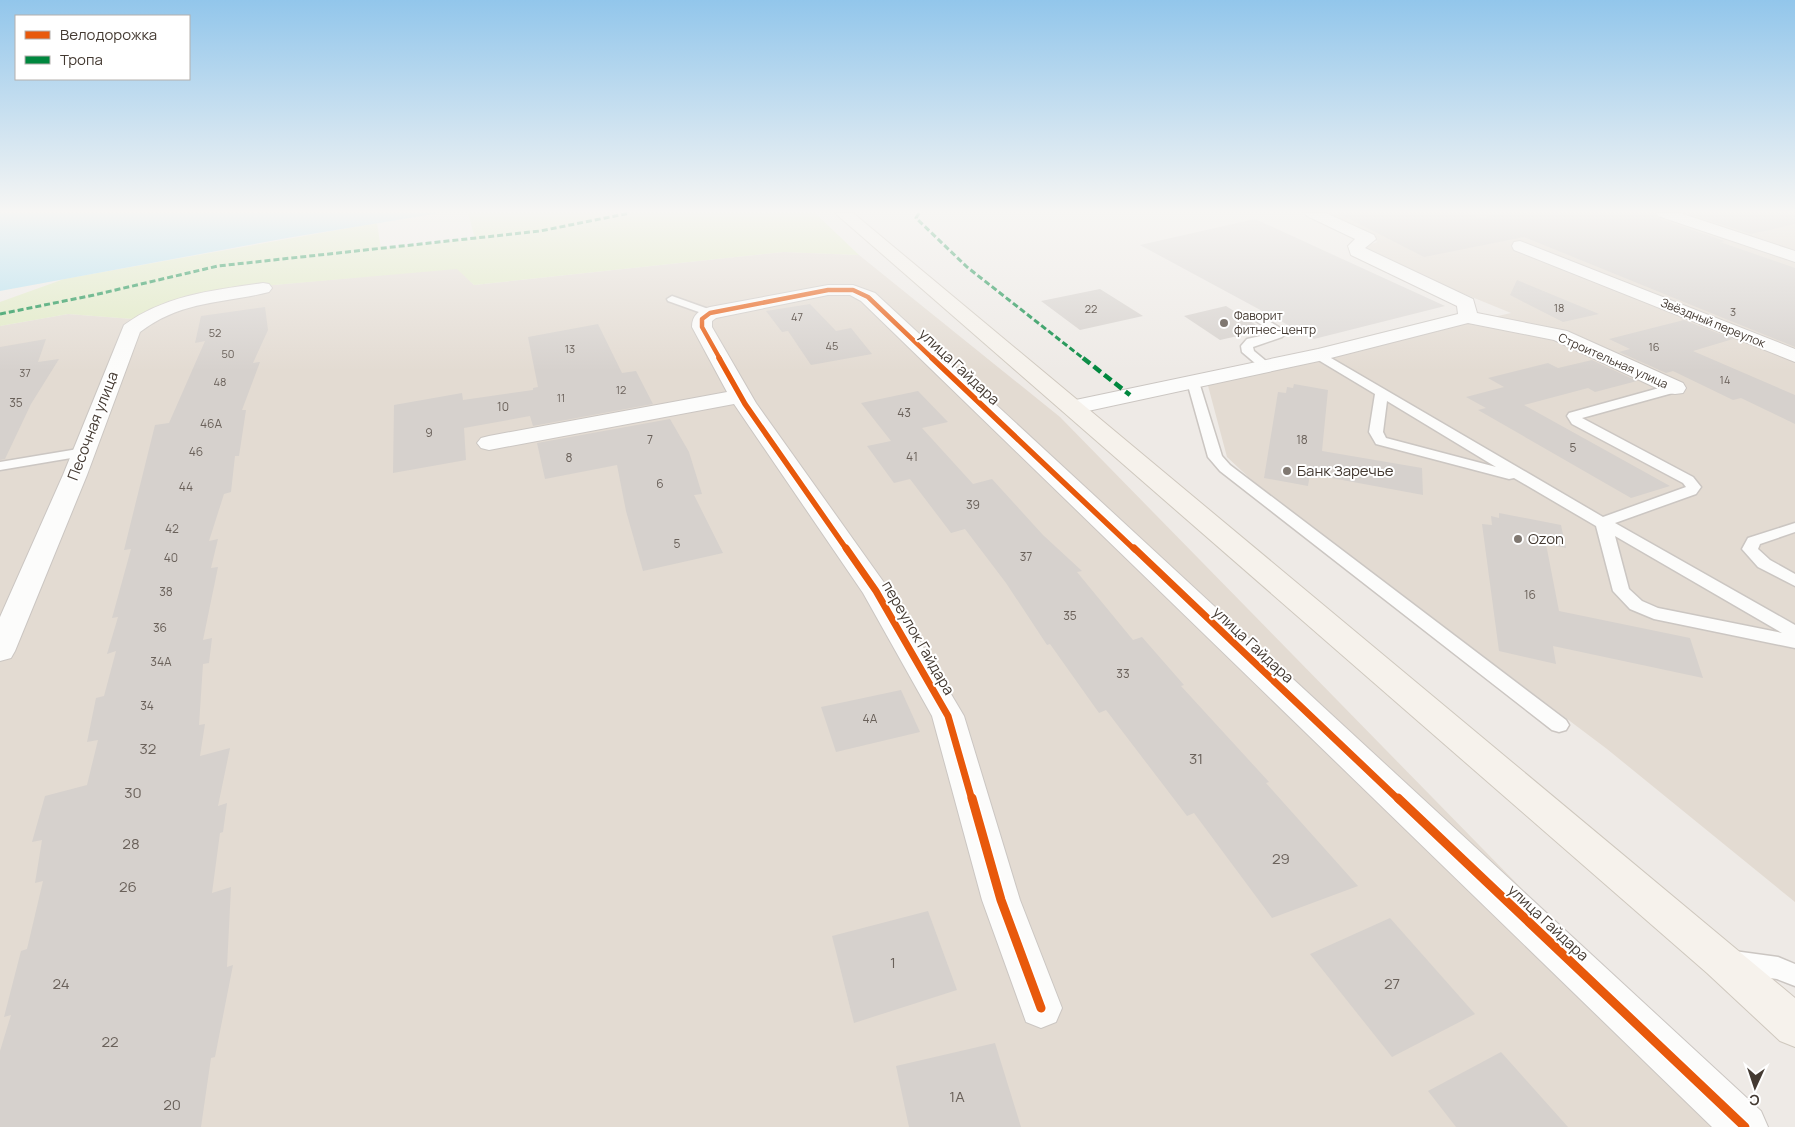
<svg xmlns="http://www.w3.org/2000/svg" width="1795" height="1127" font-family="Manrope,sans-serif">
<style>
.residential{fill:#e3dbd2}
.green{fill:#e0eac3}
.parking{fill:#ddd9d6}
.water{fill:#b2e0f0}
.building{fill:#d6d1cd}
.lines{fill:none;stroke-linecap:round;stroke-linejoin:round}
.lane-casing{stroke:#cbc6c2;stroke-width:3}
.street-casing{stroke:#cbc6c2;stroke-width:2}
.secondary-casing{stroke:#cfc8be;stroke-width:2}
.lane{fill:#fcfcfb;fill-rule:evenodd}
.street{fill:#fcfcfb;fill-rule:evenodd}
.secondary{fill:#f6f2ec;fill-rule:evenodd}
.quiet-far1{stroke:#00873e;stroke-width:3;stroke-dasharray:6 3;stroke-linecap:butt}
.quiet{stroke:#00873e;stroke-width:4.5;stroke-dasharray:9 4.5;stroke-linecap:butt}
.cycleway-far3-casing{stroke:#fff;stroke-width:6}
.cycleway-far2-casing{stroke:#fff;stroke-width:8}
.cycleway-far1-casing{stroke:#fff;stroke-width:10}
.cycleway-casing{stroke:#fff;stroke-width:12}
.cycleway-far3{stroke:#e8590c;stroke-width:4.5}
.cycleway-far2{stroke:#e8590c;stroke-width:5.5}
.cycleway-far1{stroke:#e8590c;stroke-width:7}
.cycleway{stroke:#e8590c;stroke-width:9}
.poi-dot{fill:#807871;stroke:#fff;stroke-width:2}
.labels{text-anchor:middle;stroke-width:4;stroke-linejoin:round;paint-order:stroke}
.far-number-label{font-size:11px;fill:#6a615a}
.far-poi-label{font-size:12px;fill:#443a32;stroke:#fff;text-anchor:start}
.far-street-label{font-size:12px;fill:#443a32;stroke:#fff}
.number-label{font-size:12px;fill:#6a615a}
.street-label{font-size:15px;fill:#443a32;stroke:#fff}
.poi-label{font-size:15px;fill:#443a32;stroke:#fff;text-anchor:start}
.near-number-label{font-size:15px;fill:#6a615a}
</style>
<rect width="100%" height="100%" fill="#eeeae6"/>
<g class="residential">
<path d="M 1320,213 L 1656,213 L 1795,261 L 1795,902 L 1607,749 L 1257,485 L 1227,457 L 1207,382 L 1511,313 L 1396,266 L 1361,248 L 1377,242 L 1373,237 Z"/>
<path d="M 1673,213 L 1795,213 L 1795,254 Z"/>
<path d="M 783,252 L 859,255 L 1060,417 L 1755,1127 L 0,1127 L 0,326 L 68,314 L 133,319 L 167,302 L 250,287 L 458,268 L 474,285 Z"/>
</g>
<path class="green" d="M 468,213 L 815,213 L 859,255 L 783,252 L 474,285 L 457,269 L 250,287 L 167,302 L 133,319 L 68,314 L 0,326 L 0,302 L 64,279 L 377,223 L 381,249 L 475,239 Z"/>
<path class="parking" d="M 1255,219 L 1445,306 L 1314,339 L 1140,245 Z"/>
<path class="water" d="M 0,213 L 440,213 L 287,238 L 0,291 Z"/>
<g class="building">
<path d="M 1338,213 L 1469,213 L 1481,218 L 1504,213 L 1654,213 L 1657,218 L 1725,241 L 1720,242 L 1795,268 L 1795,347 L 1524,237 L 1424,257 Z"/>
<path d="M 1686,213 L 1795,213 L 1795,224 L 1751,234 Z"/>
<path d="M 1517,280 L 1599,314 L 1563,322 L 1510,295 Z"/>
<path d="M 1100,289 L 1143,316 L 1080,330 L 1041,301 Z"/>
<path d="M 810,304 L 836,331 L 851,328 L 872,354 L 811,365 L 788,331 L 782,332 L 766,311 Z"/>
<path d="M 1226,306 L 1264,330 L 1220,340 L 1184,316 Z"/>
<path d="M 265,307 L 268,330 L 253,363 L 260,362 L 242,410 L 246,410 L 239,456 L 235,456 L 231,492 L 224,494 L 209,541 L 218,539 L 211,568 L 218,567 L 203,640 L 212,638 L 209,663 L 203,664 L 199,725 L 205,724 L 200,756 L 230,748 L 218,806 L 227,803 L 223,832 L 220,833 L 212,893 L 231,887 L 227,967 L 233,965 L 215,1057 L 211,1058 L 201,1127 L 0,1127 L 0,1051 L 11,1015 L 4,1017 L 21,951 L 27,949 L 43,881 L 35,883 L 42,840 L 32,842 L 45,796 L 87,785 L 98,740 L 87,742 L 96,698 L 104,696 L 116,651 L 107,654 L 118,617 L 112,618 L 131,549 L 124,550 L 155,425 L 169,423 L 205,341 L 195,343 L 201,316 Z"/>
<path d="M 1684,320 L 1733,339 L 1693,351 L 1795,395 L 1795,424 L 1741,398 L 1733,400 L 1673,371 L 1666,373 L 1619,352 L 1630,349 L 1609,339 Z"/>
<path d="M 598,324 L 622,373 L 636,371 L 653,404 L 533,426 L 530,416 L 464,428 L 466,460 L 393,473 L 394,405 L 462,393 L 463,400 L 533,390 L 533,388 L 538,387 L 528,337 Z"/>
<path d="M 46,339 L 38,362 L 59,359 L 31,404 L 5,459 L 0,460 L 0,347 Z"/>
<path d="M 1592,360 L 1637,381 L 1595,392 L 1588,388 L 1524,405 L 1670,486 L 1631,498 L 1478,410 L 1486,408 L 1466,397 L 1504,387 L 1488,378 L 1548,363 L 1558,368 Z"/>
<path d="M 1294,384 L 1328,390 L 1322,451 L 1422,468 L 1423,495 L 1310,474 L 1308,486 L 1264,478 L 1278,392 L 1286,393 L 1287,387 L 1293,388 Z"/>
<path d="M 918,391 L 948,422 L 922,428 L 973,484 L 992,479 L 1043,535 L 1082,571 L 1077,572 L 1133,640 L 1142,637 L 1184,685 L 1181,686 L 1269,782 L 1266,783 L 1358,886 L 1272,918 L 1194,813 L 1187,816 L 1106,710 L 1099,713 L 1050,644 L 1047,645 L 1006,583 L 965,529 L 951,533 L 910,479 L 894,483 L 867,446 L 891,441 L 861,403 Z"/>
<path d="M 670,419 L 689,452 L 702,494 L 694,495 L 723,553 L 643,571 L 626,511 L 617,465 L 545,479 L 537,443 Z"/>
<path d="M 1499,513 L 1561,525 L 1566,548 L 1546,544 L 1559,611 L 1690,638 L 1703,678 L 1553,646 L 1556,664 L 1499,651 L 1482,524 L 1492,525 L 1491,516 L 1499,518 Z"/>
<path d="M 901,690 L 920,732 L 836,752 L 821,707 Z"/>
<path d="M 928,911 L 957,990 L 854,1023 L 832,936 Z"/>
<path d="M 1390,918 L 1475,1014 L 1392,1057 L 1310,954 Z"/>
<path d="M 995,1043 L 1021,1127 L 909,1127 L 896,1066 Z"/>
<path d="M 1501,1052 L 1568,1127 L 1456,1127 L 1428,1091 Z"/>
</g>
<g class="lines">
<defs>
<g id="lane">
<path d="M 672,296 L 714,311 L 716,313 L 710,316 L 668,301 L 667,299 Z"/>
<path d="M 1257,314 L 1287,332 L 1282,337 L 1253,347 L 1254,351 L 1272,366 L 1266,370 L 1262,369 L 1242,352 L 1241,346 L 1247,339 L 1274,333 L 1253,319 L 1251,317 L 1253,315 Z"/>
<path d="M 1319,351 L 1603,517 L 1686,487 L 1683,483 L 1572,424 L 1567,416 L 1569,413 L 1670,385 L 1680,385 L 1681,388 L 1680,391 L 1582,418 L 1693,477 L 1701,487 L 1696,494 L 1615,523 L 1795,625 L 1795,648 L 1654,619 L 1630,609 L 1613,591 L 1596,526 L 1514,478 L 1509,479 L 1376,444 L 1369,432 L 1375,394 L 1315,358 L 1313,355 ZM 1387,401 L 1496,467 L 1386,438 L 1383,432 ZM 1615,536 L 1782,633 L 1658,608 L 1642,601 L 1629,589 Z"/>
<path d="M 1193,378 L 1199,382 L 1222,456 L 1230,465 L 1566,720 L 1569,725 L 1566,730 L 1559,732 L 1552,730 L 1220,471 L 1208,457 L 1187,382 Z"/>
<path d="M 84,448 L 89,449 L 91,452 L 89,455 L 0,470 L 0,462 Z"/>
<path d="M 1795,523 L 1795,532 L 1760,544 L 1758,549 L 1770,560 L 1795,574 L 1795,586 L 1758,567 L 1742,549 L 1748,538 Z"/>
<path d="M 1734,951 L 1778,957 L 1795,964 L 1795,986 L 1777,979 L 1734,973 L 1725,970 L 1722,962 L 1725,954 Z"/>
</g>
<g id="street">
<path d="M 1305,213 L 1326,213 L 1374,235 L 1376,239 L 1365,248 L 1473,299 L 1477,313 L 1567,331 L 1683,383 L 1686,388 L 1683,393 L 1675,394 L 1667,393 L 1554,340 L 1468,323 L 1319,361 L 1074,414 L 1066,412 L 1063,407 L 1066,402 L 1318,349 L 1458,314 L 1457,306 L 1351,255 L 1348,246 L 1355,239 L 1307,216 Z"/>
<path d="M 1656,213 L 1680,213 L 1795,251 L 1795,262 L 1658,216 Z"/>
<path d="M 1520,241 L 1795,349 L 1795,362 L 1514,250 L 1512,246 L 1514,242 Z"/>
<path d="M 263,283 L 269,284 L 272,288 L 269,292 C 222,304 182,300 140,332 L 87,475 L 15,651 L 11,658 L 0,661 L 0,617 L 63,475 L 124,325 C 165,295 214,290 263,283 Z"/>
<path d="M 828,285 L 853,285 L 875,293 L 1761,1111 L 1768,1127 L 1712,1127 L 861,301 L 850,295 L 828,295 L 716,318 L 712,321 L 712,327 L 756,403 L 890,591 L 964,716 L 1020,900 L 1062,1008 L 1056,1022 L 1041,1028 L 1026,1022 L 982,900 L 932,716 L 863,593 L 734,404 L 489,450 L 481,448 L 477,443 L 481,438 L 489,436 L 727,392 L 692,327 C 692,315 699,310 710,307 Z"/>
</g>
<path id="secondary" d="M 835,213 L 853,213 L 1795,998 L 1795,1047 L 1780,1041 L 1707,973 Z"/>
</defs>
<use href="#lane" class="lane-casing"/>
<use href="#street" class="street-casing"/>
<use href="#secondary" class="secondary-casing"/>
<use href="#lane" class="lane"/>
<use href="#street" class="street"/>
<use href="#secondary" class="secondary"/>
<g class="quiet-far1">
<path d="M 919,213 L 916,218 L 967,267 L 1084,359"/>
<path d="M 0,314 L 94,295 L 218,266 L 540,231 L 630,213"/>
</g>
<path class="quiet" d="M 1083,358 L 1130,395"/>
<defs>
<path id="cycleway-far3" d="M 720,359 L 702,327 L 702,319 L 710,313 L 828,290 L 853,290 L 868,297 L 933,359"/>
<g id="cycleway-far2">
<path d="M 719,358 L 745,404 L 847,550"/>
<path d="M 932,358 L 1135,550"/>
</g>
<g id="cycleway-far1">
<path d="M 846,548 L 876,591 L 948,716 L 972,800"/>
<path d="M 1134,548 L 1399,800"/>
</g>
<g id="cycleway">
<path d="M 972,798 L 1001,900 L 1041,1008"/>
<path d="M 1398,798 L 1745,1127"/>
</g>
</defs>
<use href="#cycleway-far3" class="cycleway-far3-casing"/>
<use href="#cycleway-far2" class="cycleway-far2-casing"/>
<use href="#cycleway-far1" class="cycleway-far1-casing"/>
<use href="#cycleway" class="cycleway-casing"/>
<use href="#cycleway-far3" class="cycleway-far3"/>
<use href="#cycleway-far2" class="cycleway-far2"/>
<use href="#cycleway-far1" class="cycleway-far1"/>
<use href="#cycleway" class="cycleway"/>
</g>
<linearGradient id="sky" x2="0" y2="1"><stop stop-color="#92c6eb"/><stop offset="0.57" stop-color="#f7f6f4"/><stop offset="1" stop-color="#f7f6f4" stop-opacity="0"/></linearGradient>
<rect width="1795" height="371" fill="url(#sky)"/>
<g class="poi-dot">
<circle cx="1224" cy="323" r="5"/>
<circle cx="1287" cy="471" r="5"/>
<circle cx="1518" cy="539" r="5"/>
</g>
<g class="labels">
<g class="far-number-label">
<text x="1559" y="312">18</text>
<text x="1091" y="313">22</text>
<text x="1733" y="316">3</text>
<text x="797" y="321">47</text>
<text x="215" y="337">52</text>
<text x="832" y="350">45</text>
<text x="1654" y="351">16</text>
<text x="570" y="353">13</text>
<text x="228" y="358">50</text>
<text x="25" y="377">37</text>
<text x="1725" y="384">14</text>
<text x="220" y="386">48</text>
<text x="621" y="394">12</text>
<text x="561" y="402">11</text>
</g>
<g class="far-poi-label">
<text x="1234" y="320">Фаворит<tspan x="1234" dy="14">фитнес-центр</tspan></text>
</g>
<g class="far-street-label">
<text transform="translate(1713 323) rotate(22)" y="4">Звёздный переулок</text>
<text transform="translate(1613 361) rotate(24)" y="4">Строительная улица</text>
</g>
<g class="number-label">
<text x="16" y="407">35</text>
<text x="503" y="411">10</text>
<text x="904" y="417">43</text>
<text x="211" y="428">46А</text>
<text x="429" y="437">9</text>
<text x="650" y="444">7</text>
<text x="1302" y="444">18</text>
<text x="1573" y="452">5</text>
<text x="196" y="456">46</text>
<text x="912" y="461">41</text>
<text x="569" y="462">8</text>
<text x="660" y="488">6</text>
<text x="186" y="491">44</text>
<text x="973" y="509">39</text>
<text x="172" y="533">42</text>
<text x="677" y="548">5</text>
<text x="1026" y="561">37</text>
<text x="171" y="562">40</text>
<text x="166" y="596">38</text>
<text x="1530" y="599">16</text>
<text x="1070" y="620">35</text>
<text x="160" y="632">36</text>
<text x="161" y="666">34А</text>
<text x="1123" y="678">33</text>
<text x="147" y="710">34</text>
<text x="870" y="723">4А</text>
</g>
<g class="street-label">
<text transform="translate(959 367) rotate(43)" y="5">улица Гайдара</text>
<text transform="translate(93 426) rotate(-69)" y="5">Песочная улица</text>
<text transform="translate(918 638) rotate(60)" y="5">переулок Гайдара</text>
<text transform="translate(1253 645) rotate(43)" y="5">улица Гайдара</text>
<text transform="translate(1548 923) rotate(43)" y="5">улица Гайдара</text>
</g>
<g class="poi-label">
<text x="1297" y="476">Банк Заречье</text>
<text x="1528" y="544">Ozon</text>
</g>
<g class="near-number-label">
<text x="148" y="754">32</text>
<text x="1196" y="764">31</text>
<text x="133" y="798">30</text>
<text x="131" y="849">28</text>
<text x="1281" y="864">29</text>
<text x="128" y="892">26</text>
<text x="893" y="968">1</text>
<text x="61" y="989">24</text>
<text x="1392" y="989">27</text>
<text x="110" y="1047">22</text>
<text x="957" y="1102">1А</text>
<text x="172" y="1110">20</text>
</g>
</g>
<rect x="15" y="15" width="175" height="65" fill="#ffffff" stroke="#b4b0ad"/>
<rect x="25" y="31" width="25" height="8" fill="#e8590c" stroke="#b4b0ad"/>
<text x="60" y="40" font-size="15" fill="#443a32">Велодорожка</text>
<rect x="25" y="56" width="25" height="8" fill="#00873e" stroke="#b4b0ad"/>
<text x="60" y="65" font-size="15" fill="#443a32">Тропа</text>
<g transform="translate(1755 1087) rotate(183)" stroke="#ffffff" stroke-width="4" paint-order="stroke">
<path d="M0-4L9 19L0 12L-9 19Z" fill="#443a32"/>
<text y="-8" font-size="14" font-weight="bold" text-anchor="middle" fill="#443a32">С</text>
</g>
</svg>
